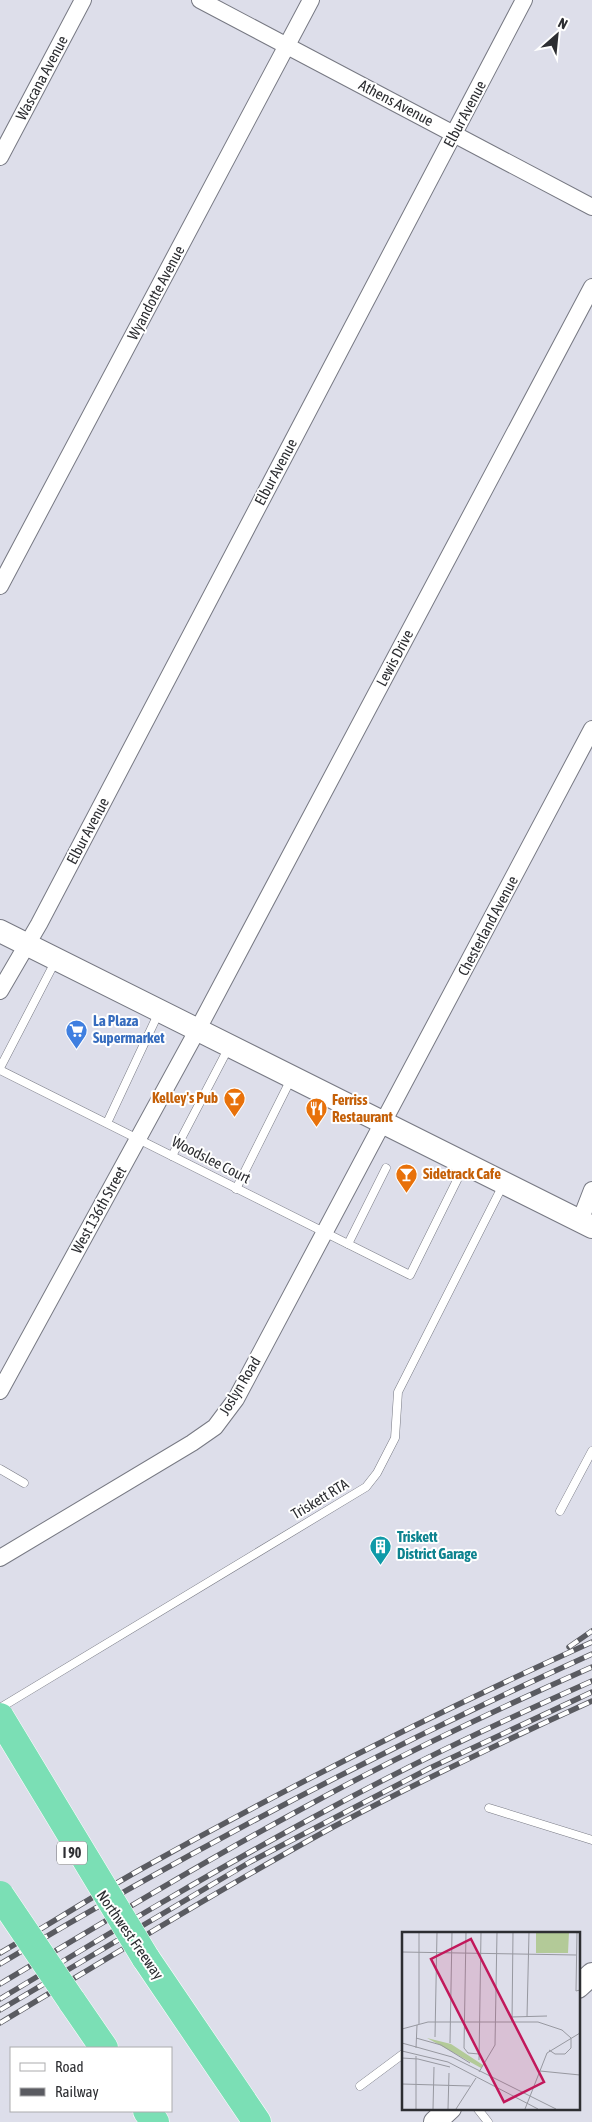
<svg xmlns="http://www.w3.org/2000/svg" width="592" height="2122" font-family="'Asap Condensed',sans-serif">
<style>
.lines{fill:none;stroke-linecap:round;stroke-linejoin:round}
.lane-casing{stroke:#777983;stroke-width:9}
.street-casing{stroke:#777983;stroke-width:18}
.secondary-casing{stroke:#777983;stroke-width:24}
.highway-casing{stroke:#fff;stroke-width:29}
.lane{stroke:#fff;stroke-width:8}
.street{stroke:#fff;stroke-width:16}
.secondary{stroke:#fff;stroke-width:22}
.highway{stroke:#7bdfb5;stroke-width:28}
.rail-casing{stroke:#5a5b61;stroke-width:5.5}
.rail{stroke:#fff;stroke-width:4;stroke-dasharray:11;stroke-linecap:butt}
.highway-bridge-casing{stroke:#fff;stroke-width:29;stroke-linecap:butt}
.highway-bridge{stroke:#7bdfb5;stroke-width:28}
.labels{text-anchor:middle;stroke-width:4;stroke-linejoin:round;paint-order:stroke}
.shield{fill:#fff;stroke:#6c6d70;stroke-width:1}
.shield-label{font-size:14px;font-weight:bold;fill:#2d2e32}
.street-label{font-size:15px;fill:#2d2e32;stroke:#fff}
.shop-label{font-size:15px;font-weight:bold;fill:#366cbe;stroke:#fff;text-anchor:start}
.food-label{font-size:15px;font-weight:bold;fill:#c56008;stroke:#fff;text-anchor:start}
.culture-label{font-size:15px;font-weight:bold;fill:#0d838f;stroke:#fff;text-anchor:start}
.inset-road{fill:none;stroke:#9798a0;stroke-width:1}
.view{fill:#c2185b;fill-opacity:0.15;stroke:#c2185b;stroke-width:2.5}
.inset-edge{fill:none;stroke:#2d2e32;stroke-width:2.5}
</style>
<rect width="100%" height="100%" fill="#dddeea"/>
<g class="lines">
<defs>
<g id="lane">
<path d="M 0,1068 L 56,960"/>
<path d="M 0,1070 L 410,1275 L 464,1166"/>
<path d="M 107,1123 L 159,1012"/>
<path d="M 172,1156 L 229,1047"/>
<path d="M 236,1189 L 291,1079"/>
<path d="M 348,1244 L 386,1168"/>
<path d="M 0,1469 L 24,1483"/>
<path d="M 560,1511 L 592,1451"/>
<path d="M 0,1708 L 366,1487 L 377,1473 L 395,1438 L 398,1392 L 503,1185"/>
<path d="M 489,1808 L 592,1840"/>
<path d="M 360,2086 L 403,2054"/>
<path d="M 477,2108 L 488,2122"/>
</g>
<g id="street">
<path d="M 200,0 L 592,207"/>
<path d="M 0,157 L 83,0"/>
<path d="M 0,586 L 311,0"/>
<path d="M 0,991 L 39,924 L 524,0"/>
<path d="M 580,1221 L 592,1190"/>
<path d="M 0,1391 L 198,1029 L 592,287"/>
<path d="M 0,1558 L 192,1443 L 215,1427 L 236,1399 L 592,729"/>
</g>
<g id="secondary">
<path d="M 0,931 L 592,1227"/>
<path d="M 578,1987 L 592,1974"/>
<path d="M 435,2122 L 450,2108"/>
</g>
<g id="highway">
<path d="M 145,1957 L 257,2122"/>
<path d="M 71,2000 L 104,2048"/>
<path d="M 147,2111 L 155,2122"/>
</g>
</defs>
<use href="#lane" class="lane-casing"/>
<use href="#street" class="street-casing"/>
<use href="#secondary" class="secondary-casing"/>
<use href="#highway" class="highway-casing"/>
<use href="#lane" class="lane"/>
<use href="#street" class="street"/>
<use href="#secondary" class="secondary"/>
<use href="#highway" class="highway"/>
<defs>
<g id="rail">
<path d="M 569,1647 L 592,1631"/>
<path d="M 0,1953 C 48,1925 95,1895 143,1868 C 289,1786 440,1711 592,1642"/>
<path d="M 0,1964 C 191,1850 389,1746 592,1654"/>
<path d="M 0,1984 C 102,1923 203,1862 307,1806 C 400,1755 495,1710 592,1667"/>
<path d="M 0,1999 C 108,1934 216,1869 327,1810 C 413,1763 502,1721 592,1681"/>
<path d="M 0,2010 L 250,1862 L 430,1768 L 592,1692"/>
<path d="M 0,2023 C 110,1957 220,1889 333,1827 C 418,1782 504,1741 592,1701"/>
</g>
</defs>
<use href="#rail" class="rail-casing"/>
<use href="#rail" class="rail"/>
<defs>
<g id="highway-bridge">
<path d="M 0,1717 L 145,1957"/>
<path d="M 0,1895 L 71,2000"/>
</g>
</defs>
<use href="#highway-bridge" class="highway-bridge-casing"/>
<use href="#highway-bridge" class="highway-bridge"/>
</g>
<defs>
<symbol id="supermarket-pin" viewBox="-11 -11 22 30"><path d="M0 17L-7.5 6A9.5 9.5 0 1 1 7.5 6Z" fill="#3f7fe0" stroke="#fff"/><path d="M-6-5.5h2.5l.6 2H6L4.5 2H-2.5L-4.4-4H-6ZM-1.5 3.2a1.3 1.3 0 1 0 .1 0ZM3 3.2a1.3 1.3 0 1 0 .1 0Z" fill="#fff"/></symbol>
<symbol id="bar-pin" viewBox="-11 -11 22 30"><path d="M0 17L-7.5 6A9.5 9.5 0 1 1 7.5 6Z" fill="#e8710a" stroke="#fff"/><path d="M-6-5H6L.8 .8V4.5H3.5V6h-7V4.5H-.8V.8Z" fill="#fff"/></symbol>
<symbol id="restaurant-pin" viewBox="-11 -11 22 30"><path d="M0 17L-7.5 6A9.5 9.5 0 1 1 7.5 6Z" fill="#e8710a" stroke="#fff"/><path d="M-5-6h1v4h1v-4h1v4h1v-4h1v5L-1.5 .5V6h-2V.5L-5-1ZM5-6V6H3V1.5H1.5Q1.5-4 5-6Z" fill="#fff"/></symbol>
<symbol id="building-pin" viewBox="-11 -11 22 30"><path d="M0 17L-7.5 6A9.5 9.5 0 1 1 7.5 6Z" fill="#0f9aa8" stroke="#fff"/><path d="M-4-6H4V6H1V3H-1V6H-4ZM-2.5-4.3h1.7v1.8h-1.7ZM.8-4.3h1.7v1.8H.8ZM-2.5-1h1.7V.8h-1.7ZM.8-1h1.7V.8H.8Z" fill="#fff"/></symbol>
</defs>
<g fill-rule="evenodd">
<use href="#supermarket-pin" x="64" y="1018" width="25" height="34"/>
<use href="#bar-pin" x="222" y="1086" width="25" height="34"/>
<use href="#restaurant-pin" x="304" y="1096" width="25" height="34"/>
<use href="#bar-pin" x="394" y="1162" width="25" height="34"/>
<use href="#building-pin" x="368" y="1534" width="25" height="34"/>
</g>
<g class="labels">
<rect class="shield" x="57" y="1841.5" width="30" height="23" rx="4"/>
<g class="shield-label">
<text x="72" y="1858">I 90</text>
</g>
<g class="street-label">
<text transform="translate(42 78) rotate(-62)" y="5">Wascana Avenue</text>
<text transform="translate(396 103) rotate(28)" y="5">Athens Avenue</text>
<text transform="translate(465 114) rotate(-62)" y="5">Elbur Avenue</text>
<text transform="translate(156 293) rotate(-62)" y="5">Wyandotte Avenue</text>
<text transform="translate(276 472) rotate(-62)" y="5">Elbur Avenue</text>
<text transform="translate(395 658) rotate(-62)" y="5">Lewis Drive</text>
<text transform="translate(88 831) rotate(-62)" y="5">Elbur Avenue</text>
<text transform="translate(488 926) rotate(-62)" y="5">Chesterland Avenue</text>
<text transform="translate(211 1160) rotate(27)" y="5">Woodslee Court</text>
<text transform="translate(99 1210) rotate(-61)" y="5">West 136th Street</text>
<text transform="translate(240 1386) rotate(-59)" y="5">Joslyn Road</text>
<text transform="translate(320 1499) rotate(-31)" y="5">Triskett RTA</text>
<text transform="translate(130 1935) rotate(55)" y="5">Northwest Freeway</text>
</g>
<g class="shop-label">
<text x="93" y="1026">La Plaza<tspan x="93" dy="17">Supermarket</tspan></text>
</g>
<g class="food-label">
<text x="218" y="1103" text-anchor="end">Kelley's Pub</text>
<text x="332" y="1105">Ferriss<tspan x="332" dy="17">Restaurant</tspan></text>
<text x="423" y="1179">Sidetrack Cafe</text>
</g>
<g class="culture-label">
<text x="397" y="1542">Triskett<tspan x="397" dy="17">District Garage</tspan></text>
</g>
</g>
<g transform="translate(402 1932)">
<rect width="178" height="178" fill="#dddeea"/>
<path d="M 134,0 L 167,0 L 166,21 L 134,21 ZM 25,106 L 49,112 L 81,133 L 79,136 Z" fill="#b3ca98"/>
<path class="inset-road" d="M 64,0 L 62,116 L 66,121 L 77,122M 175,0 L 174,59 L 178,58M 0,20 L 174,23M 109,85 L 145,84M 125,85 L 127,0M 110,90 L 111,0M 17,92 L 17,0M 0,97 L 26,90 L 136,90 L 160,98 L 169,106 L 169,116 L 163,122 L 153,122 L 147,118M 33,105 L 35,0M 14,106 L 39,113 L 68,131M 0,111 L 50,125 L 154,177M 48,111 L 50,0M 14,116 L 15,93M 0,119 L 46,130 L 136,177M 0,126 L 16,127M 16,127 L 48,135M 77,128 L 79,0M 138,139 L 178,143M 77,140 L 93,113 L 95,0M 0,152 L 68,154M 14,177 L 14,124M 31,177 L 32,135M 46,177 L 47,141M 54,177 L 74,146M 123,177 L 145,121 L 178,101"/>
<path class="view" d="M 69,7 L 142,150 L 102,170 L 29,27 Z"/>
<rect width="178" height="178" class="inset-edge"/>
</g>
<rect x="10" y="2047" width="162" height="65" fill="#ffffff" stroke="#ababad"/>
<rect x="20" y="2063" width="25" height="8" fill="#ffffff" stroke="#ababad"/>
<text x="55" y="2072" font-size="15" fill="#2d2e32">Road</text>
<rect x="20" y="2088" width="25" height="8" fill="#5a5b61" stroke="#ababad"/>
<text x="55" y="2097" font-size="15" fill="#2d2e32">Railway</text>
<g transform="translate(557 35) rotate(27)" stroke="#ffffff" stroke-width="4" paint-order="stroke">
<path d="M0-4L9 19L0 12L-9 19Z" fill="#2d2e32"/>
<text y="-8" font-size="14" font-weight="bold" text-anchor="middle" fill="#2d2e32">N</text>
</g>
</svg>
